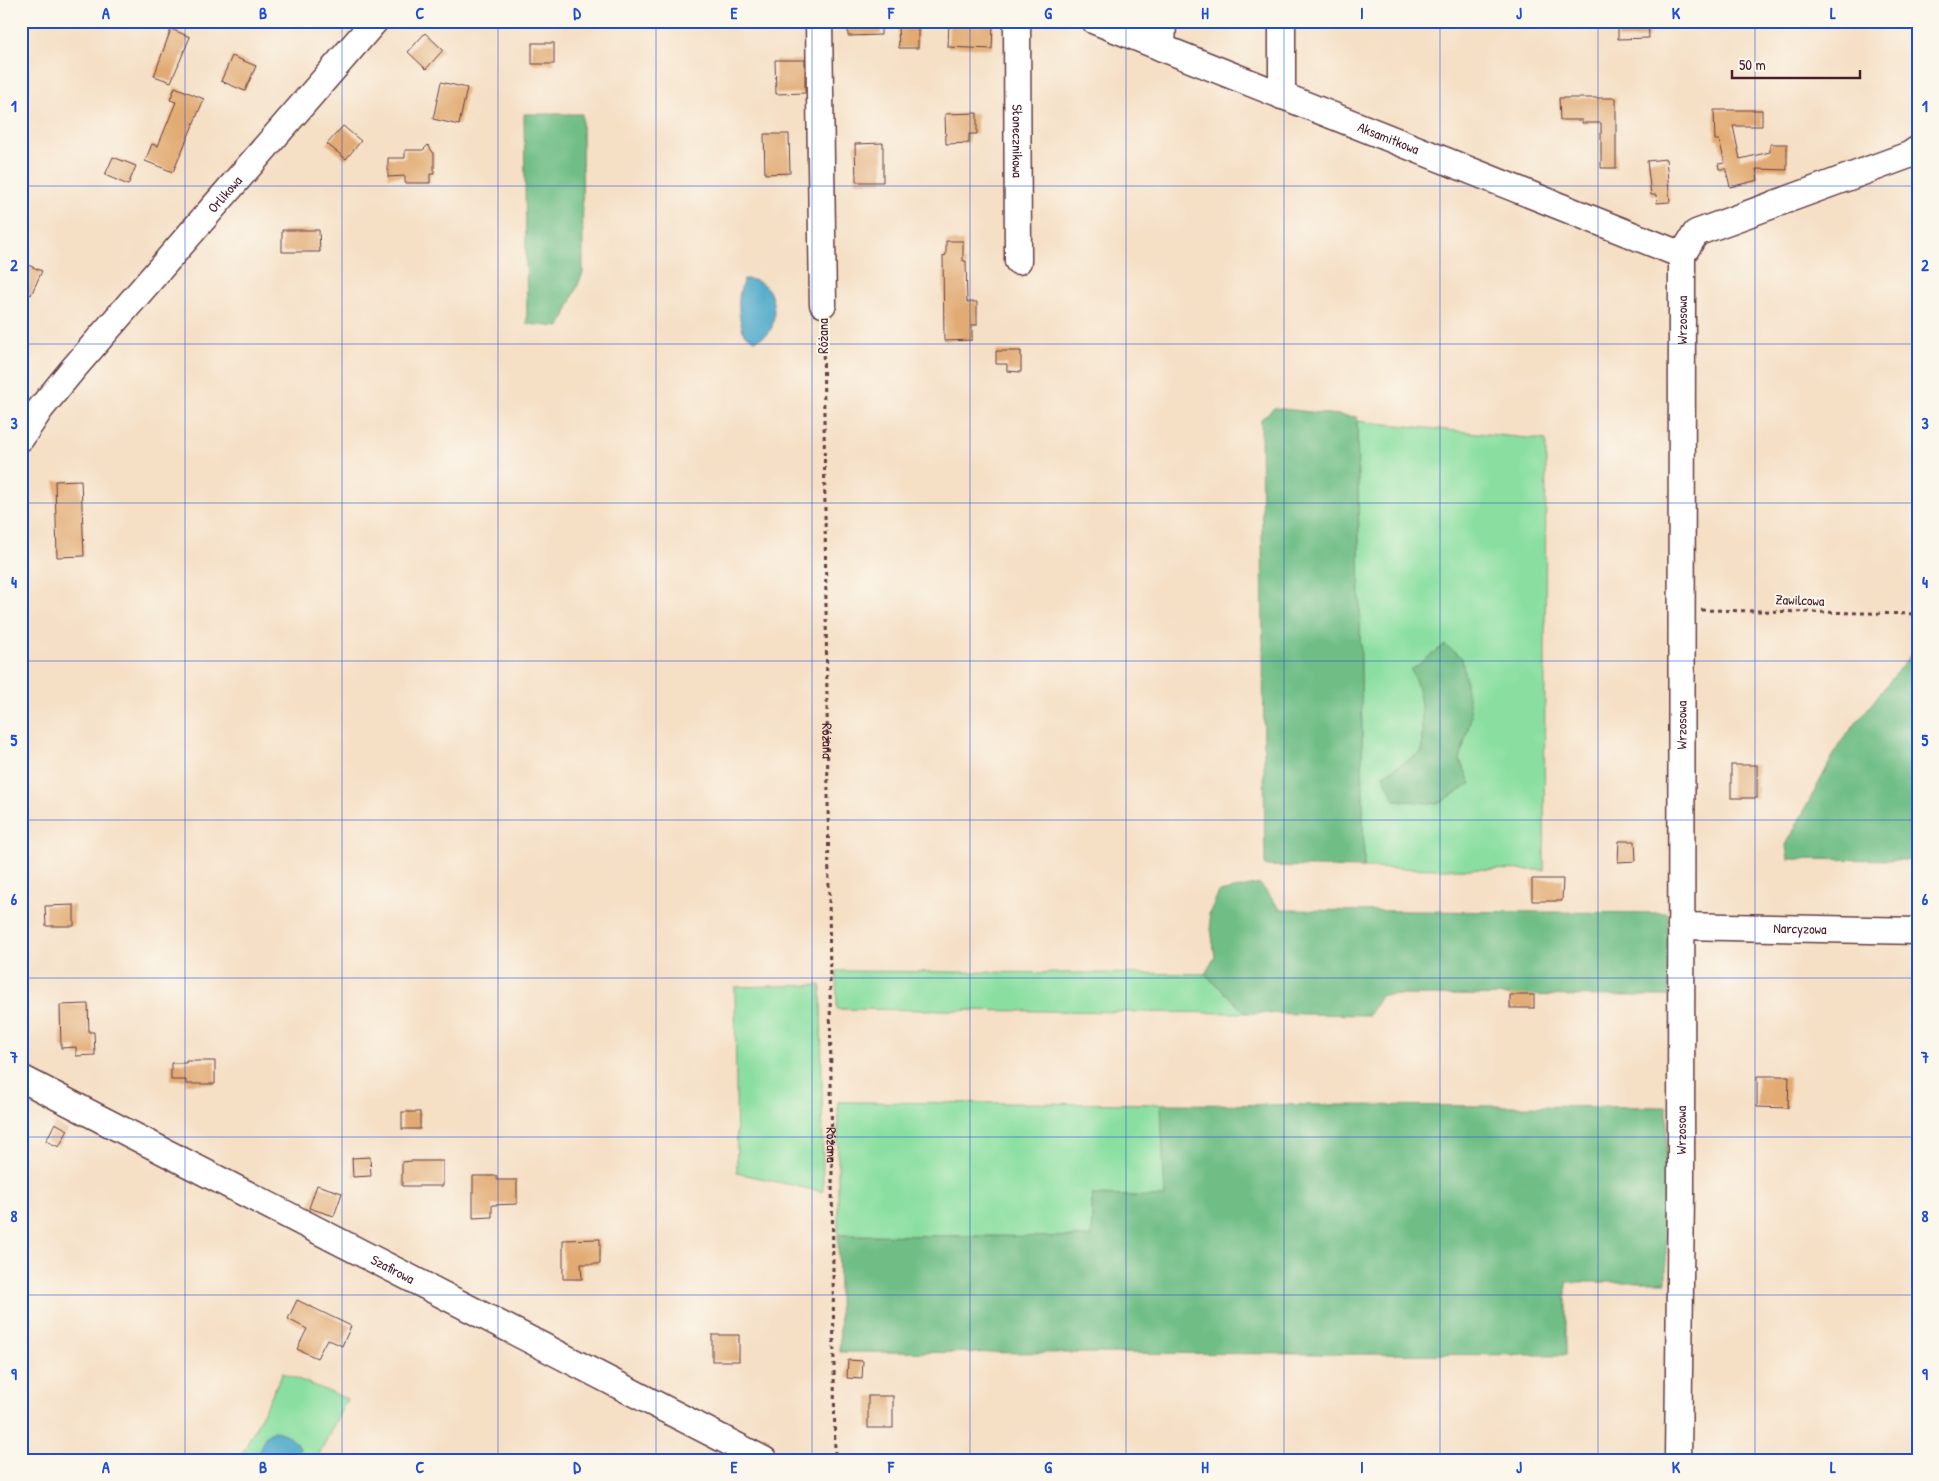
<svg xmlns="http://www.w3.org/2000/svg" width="1939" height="1481" font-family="'Patrick Hand',sans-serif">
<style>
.green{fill:#8adfa0;stroke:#6a7f66;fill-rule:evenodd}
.forest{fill:#6fbe86;stroke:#5c6e58}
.water{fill:#4ba7c9;stroke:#4a637a}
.building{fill:#e2ab73}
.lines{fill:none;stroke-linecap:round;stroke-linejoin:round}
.minor-casing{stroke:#643c42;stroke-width:29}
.path{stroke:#643c42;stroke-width:3;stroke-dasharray:4 4;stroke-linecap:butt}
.minor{stroke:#fff;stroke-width:26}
.grid{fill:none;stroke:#1d4ed8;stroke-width:1;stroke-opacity:0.55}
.labels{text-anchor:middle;stroke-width:4;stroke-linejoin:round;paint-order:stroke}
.street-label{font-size:14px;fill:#4a1f2b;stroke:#fbf7ec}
.neatline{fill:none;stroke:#1d4ed8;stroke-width:2}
.grid-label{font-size:16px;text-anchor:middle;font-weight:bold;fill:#1d4ed8}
</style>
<rect width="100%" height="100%" fill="#fbf7ec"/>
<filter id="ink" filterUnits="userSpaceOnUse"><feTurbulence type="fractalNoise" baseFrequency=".02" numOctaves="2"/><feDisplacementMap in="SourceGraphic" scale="10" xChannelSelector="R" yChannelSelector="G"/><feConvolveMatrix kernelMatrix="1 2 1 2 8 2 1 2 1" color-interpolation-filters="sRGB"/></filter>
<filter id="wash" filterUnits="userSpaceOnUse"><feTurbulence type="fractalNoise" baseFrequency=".0096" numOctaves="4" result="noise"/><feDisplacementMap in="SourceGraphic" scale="20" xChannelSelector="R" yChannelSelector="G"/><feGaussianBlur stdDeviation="1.12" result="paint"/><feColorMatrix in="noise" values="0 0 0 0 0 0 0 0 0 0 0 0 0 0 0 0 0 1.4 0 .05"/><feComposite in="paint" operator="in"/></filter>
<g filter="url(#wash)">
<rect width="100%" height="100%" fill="#f5dfc5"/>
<g class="green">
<path d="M 1357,421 L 1546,440 L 1544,870 L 1364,868 ZM 1418,684 L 1471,716 L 1460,760 L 1471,784 L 1422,752 L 1422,708 Z"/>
<path d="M 836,971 L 1205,974 L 1246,1013 L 837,1009 Z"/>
<path d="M 821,985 L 823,1192 L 737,1173 L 735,987 Z"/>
<path d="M 838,1102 L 1161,1104 L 1165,1197 L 1092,1195 L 1092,1237 L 838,1235 Z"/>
<path d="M 283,1373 L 347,1399 L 316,1460 L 239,1460 Z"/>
</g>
<g class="forest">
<path d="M 524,114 L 582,114 L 583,273 L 560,327 L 527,324 Z"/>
<path d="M 1274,408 L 1357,417 L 1364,868 L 1265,866 L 1261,419 Z"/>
<path d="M 1445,645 L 1462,658 L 1471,716 L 1460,760 L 1471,784 L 1437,804 L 1395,800 L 1383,775 L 1422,752 C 1422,724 1424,696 1411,670 Z"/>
<path d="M 1918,646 L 1918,860 L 1788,859 L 1786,845 L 1840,743 Z"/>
<path d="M 1260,884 L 1281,910 L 1668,913 L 1669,996 L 1382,995 L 1369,1015 L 1246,1013 L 1205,974 L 1215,957 L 1209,914 L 1219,892 Z"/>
<path d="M 1161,1104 L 1667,1107 L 1666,1282 L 1566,1282 L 1566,1355 L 840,1352 L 838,1235 L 1092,1237 L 1092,1195 L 1165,1197 Z"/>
</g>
<g class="water">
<path d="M 744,279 C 752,279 760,281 766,287 C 775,295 777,323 769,332 C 766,336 760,339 755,340 L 744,334 C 738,316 736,297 744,279 Z"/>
<path d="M 273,1431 C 285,1432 293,1438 300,1448 L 297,1460 L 255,1460 L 265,1437 Z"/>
</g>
<g id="blocks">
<g class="building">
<path d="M 848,21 L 881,21 L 881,35 L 848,36 Z"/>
<path d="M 949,22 L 993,25 L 992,49 L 948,47 Z"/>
<path d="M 1648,22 L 1649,38 L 1618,39 L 1618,23 Z"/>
<path d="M 898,26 L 918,26 L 918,48 L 899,48 Z"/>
<path d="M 171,29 L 190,37 L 171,82 L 154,76 Z"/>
<path d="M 425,33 L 443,50 L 426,69 L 408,52 Z"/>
<rect x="532" y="43" width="22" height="21"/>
<path d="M 232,56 L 256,66 L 245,91 L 221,81 Z"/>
<path d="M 775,60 L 805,60 L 805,93 L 776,94 Z"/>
<path d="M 441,82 L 467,88 L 459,125 L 433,119 Z"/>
<path d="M 175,87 L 204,99 L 173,172 L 145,161 L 152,144 L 158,146 L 176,102 L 170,100 Z"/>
<path d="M 1559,98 L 1616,98 L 1616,168 L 1601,168 L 1601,123 L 1582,123 L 1582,120 L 1560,120 Z"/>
<path d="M 1714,110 L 1762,110 L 1762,126 L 1733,126 L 1740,159 L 1770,152 L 1770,144 L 1787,144 L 1787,170 L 1756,169 L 1758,180 L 1730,187 L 1726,169 L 1719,169 L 1718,164 L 1725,163 L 1719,140 L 1715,140 Z"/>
<path d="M 977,113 L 977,134 L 969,134 L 969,143 L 946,144 L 945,114 Z"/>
<path d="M 343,126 L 361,141 L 346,159 L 327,144 Z"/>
<path d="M 764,134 L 789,134 L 790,173 L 765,174 Z"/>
<path d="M 883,143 L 883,182 L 856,182 L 855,144 Z"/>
<path d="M 428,145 L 434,154 L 434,174 L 430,174 L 430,183 L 405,183 L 405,176 L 388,177 L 388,158 L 405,158 L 405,150 L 423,150 Z"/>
<path d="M 113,157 L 136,166 L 128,185 L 105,175 Z"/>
<path d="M 1666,159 L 1670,202 L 1657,203 L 1656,195 L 1651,195 L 1647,161 Z"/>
<path d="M 282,230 L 319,230 L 320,252 L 282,252 Z"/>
<path d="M 946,241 L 963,241 L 963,261 L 966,261 L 967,302 L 977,302 L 977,325 L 972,325 L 972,340 L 944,341 L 943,256 L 946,255 Z"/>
<path d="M 21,262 L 42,271 L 31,295 L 21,290 Z"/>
<path d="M 996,351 L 1021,351 L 1021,372 L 1007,371 L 1007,364 L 996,364 Z"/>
<path d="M 81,480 L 84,556 L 57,557 L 55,481 Z"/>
<rect x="1731" y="765" width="26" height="33"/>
<path d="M 1619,841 L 1635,841 L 1636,861 L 1618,862 Z"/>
<path d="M 1532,879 L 1563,879 L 1562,901 L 1532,901 Z"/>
<path d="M 74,905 L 74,926 L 46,926 L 45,906 Z"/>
<rect x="1510" y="995" width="24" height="13"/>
<path d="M 88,1004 L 89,1032 L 94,1032 L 95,1055 L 76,1056 L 76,1047 L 61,1048 L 60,1005 Z"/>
<path d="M 186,1061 L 215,1061 L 215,1084 L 186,1084 L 186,1080 L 171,1080 L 171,1063 L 186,1063 Z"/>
<path d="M 1757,1076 L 1789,1076 L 1788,1108 L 1757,1107 Z"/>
<rect x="402" y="1112" width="18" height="17"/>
<path d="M 55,1123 L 68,1130 L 59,1147 L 46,1141 Z"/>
<path d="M 370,1157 L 371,1176 L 353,1177 L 352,1158 Z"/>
<path d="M 411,1161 L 443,1161 L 443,1186 L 402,1186 L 402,1162 Z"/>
<path d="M 473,1176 L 497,1176 L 497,1180 L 517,1180 L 517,1204 L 492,1205 L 492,1217 L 473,1218 Z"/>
<path d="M 317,1185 L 342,1193 L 334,1216 L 309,1208 Z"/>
<path d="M 600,1239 L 600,1264 L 581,1264 L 582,1279 L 563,1279 L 563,1240 Z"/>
<path d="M 297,1300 L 351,1326 L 342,1346 L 327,1339 L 317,1358 L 297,1349 L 307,1329 L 288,1319 Z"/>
<rect x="712" y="1335" width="27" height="26"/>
<path d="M 848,1360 L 863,1361 L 862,1379 L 847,1378 Z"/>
<rect x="868" y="1396" width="25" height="32"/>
</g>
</g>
</g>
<g filter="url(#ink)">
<use href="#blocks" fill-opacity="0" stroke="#643c42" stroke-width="1"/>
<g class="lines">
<defs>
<g id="minor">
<path d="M 819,21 L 823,304"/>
<path id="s2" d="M 1017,21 L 1018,261"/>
<path id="s3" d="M 1095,21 L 1682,255"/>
<path d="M 1282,21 L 1282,96"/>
<path d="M 1162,48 L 1163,21"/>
<path id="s4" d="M 21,438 L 41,408 L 73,369 L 375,21"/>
<path id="s5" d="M 1681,926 L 1918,931"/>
<path id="s6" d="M 21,1078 L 764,1460"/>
<path id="s7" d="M 1678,1460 L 1681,1190 L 1682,255 L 1696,233 L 1909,155 L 1918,149"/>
</g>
</defs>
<use href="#minor" class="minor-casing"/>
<g class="path">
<path id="s1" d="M 823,323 L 835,1460"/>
<path d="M 1701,610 L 1918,614"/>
</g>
<use href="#minor" class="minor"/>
</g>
</g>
<path class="grid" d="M 185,21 L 185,1460M 342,21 L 342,1460M 498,21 L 498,1460M 656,21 L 656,1460M 812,21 L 812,1460M 970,21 L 970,1460M 1126,21 L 1126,1460M 1284,21 L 1284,1460M 1440,21 L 1440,1460M 1598,21 L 1598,1460M 1755,21 L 1755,1460M 21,186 L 1918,186M 21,344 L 1918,344M 21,503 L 1918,503M 21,661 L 1918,661M 21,820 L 1918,820M 21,978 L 1918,978M 21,1137 L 1918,1137M 21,1295 L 1918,1295"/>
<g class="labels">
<g class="street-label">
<text dy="5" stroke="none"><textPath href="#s3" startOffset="316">Aksamitkowa</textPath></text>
<text dy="5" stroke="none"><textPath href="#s2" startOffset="120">Słonecznikowa</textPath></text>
<text dy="5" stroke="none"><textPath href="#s4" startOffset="318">Orlikowa</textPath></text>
<text dy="5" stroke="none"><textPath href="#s7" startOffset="1140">Wrzosowa</textPath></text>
<text transform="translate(823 336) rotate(-90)" y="5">Różana</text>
<text transform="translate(1800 600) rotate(2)" y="5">Zawilcowa</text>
<text dy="5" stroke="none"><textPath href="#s7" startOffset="735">Wrzosowa</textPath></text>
<text dy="5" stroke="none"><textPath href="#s1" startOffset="418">Różana</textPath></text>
<text dy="5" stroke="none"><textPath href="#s5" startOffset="119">Narcyzowa</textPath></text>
<text dy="5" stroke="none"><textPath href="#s7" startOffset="330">Wrzosowa</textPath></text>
<text dy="5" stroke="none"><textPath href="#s1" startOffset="822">Różana</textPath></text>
<text dy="5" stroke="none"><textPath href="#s6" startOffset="418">Szafirowa</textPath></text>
</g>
</g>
<rect width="1939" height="1481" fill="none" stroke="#fbf7ec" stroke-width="55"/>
<path d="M1732 70v8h128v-8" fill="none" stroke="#4a1f2b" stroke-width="2.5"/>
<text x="1739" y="70" font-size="15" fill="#4a1f2b" stroke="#fbf7ec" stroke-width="4" paint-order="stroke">50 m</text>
<rect x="28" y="28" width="1884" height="1426" class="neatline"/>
<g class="grid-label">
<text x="106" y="19">A</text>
<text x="263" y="19">B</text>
<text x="420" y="19">C</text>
<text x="577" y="19">D</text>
<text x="734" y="19">E</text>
<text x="891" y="19">F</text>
<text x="1048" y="19">G</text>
<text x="1205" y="19">H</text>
<text x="1362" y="19">I</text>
<text x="1519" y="19">J</text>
<text x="1676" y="19">K</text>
<text x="1833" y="19">L</text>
<text x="14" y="112">1</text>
<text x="1925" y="112">1</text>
<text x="14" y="271">2</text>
<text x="1925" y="271">2</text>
<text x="14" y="429">3</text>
<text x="1925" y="429">3</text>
<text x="14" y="588">4</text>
<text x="1925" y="588">4</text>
<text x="14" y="746">5</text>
<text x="1925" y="746">5</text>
<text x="14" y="905">6</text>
<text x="1925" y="905">6</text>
<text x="14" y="1063">7</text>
<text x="1925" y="1063">7</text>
<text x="14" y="1222">8</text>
<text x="1925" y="1222">8</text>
<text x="14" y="1380">9</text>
<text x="1925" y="1380">9</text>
<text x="106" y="1473">A</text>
<text x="263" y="1473">B</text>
<text x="420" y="1473">C</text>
<text x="577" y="1473">D</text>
<text x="734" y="1473">E</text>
<text x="891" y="1473">F</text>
<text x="1048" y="1473">G</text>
<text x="1205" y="1473">H</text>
<text x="1362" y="1473">I</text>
<text x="1519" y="1473">J</text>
<text x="1676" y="1473">K</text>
<text x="1833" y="1473">L</text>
</g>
</svg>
